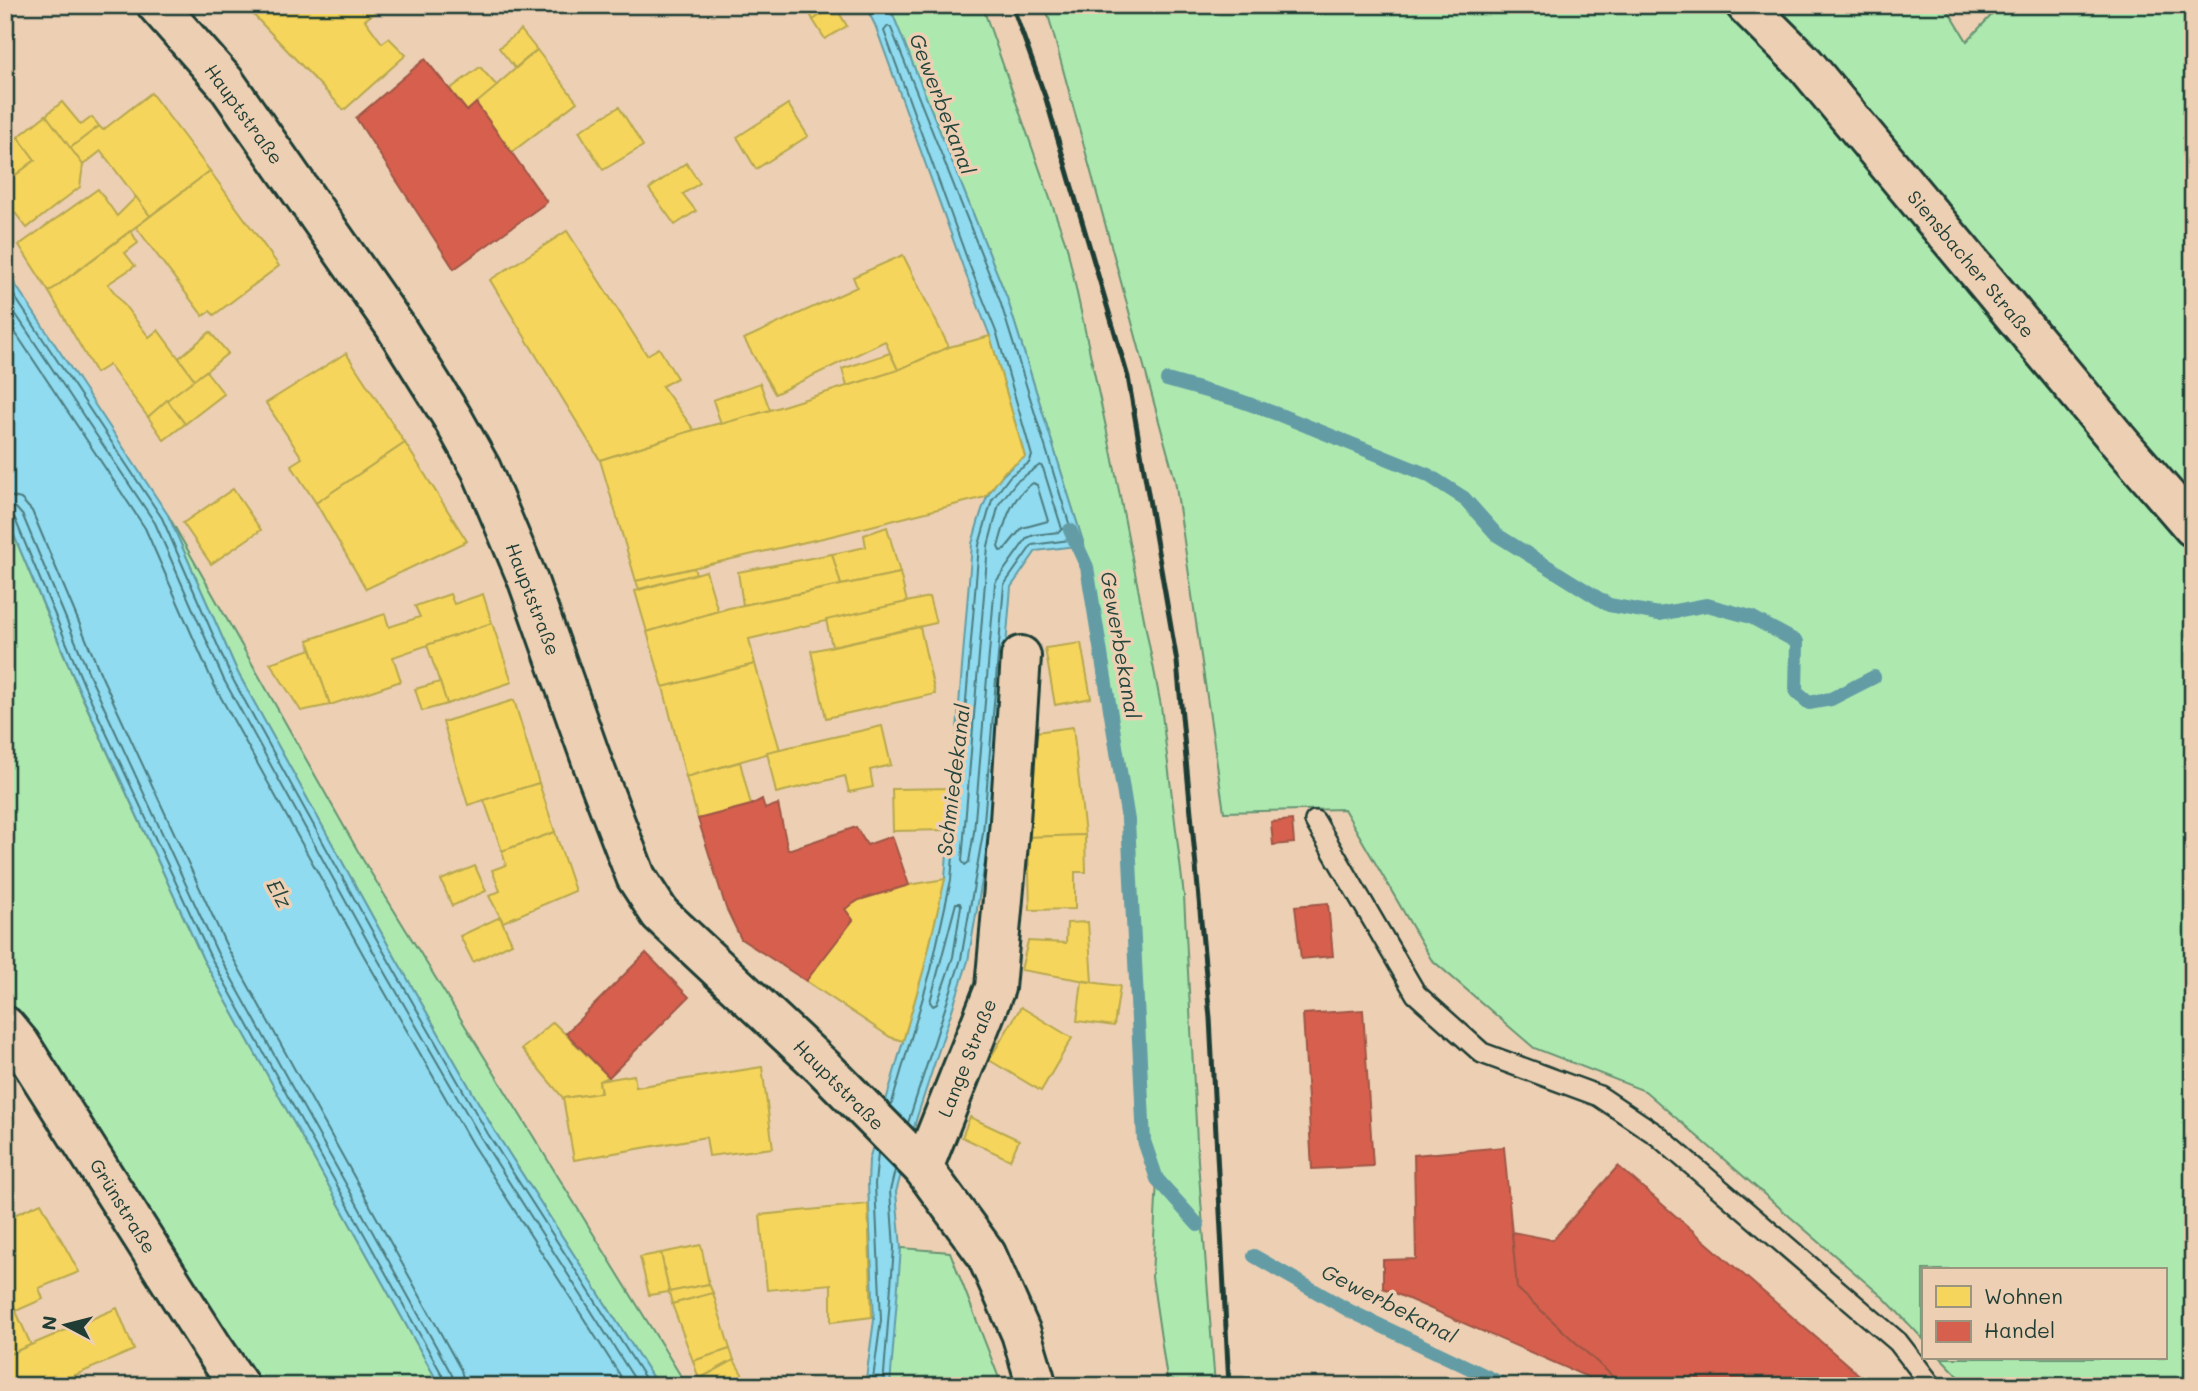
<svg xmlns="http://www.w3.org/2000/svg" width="2198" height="1391" font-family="Mali,sans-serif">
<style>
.green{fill:#ade9af;stroke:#669372;stroke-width:2}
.water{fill:#90dbf0;stroke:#639ca5;stroke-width:2}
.homes{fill:#f6d55c;stroke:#b6a750;stroke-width:2}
.shops{fill:#d6604d;stroke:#9f5646;stroke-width:2}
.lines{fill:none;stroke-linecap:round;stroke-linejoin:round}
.shore{stroke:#4c7c7f;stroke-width:2}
.stream{stroke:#639ca5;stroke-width:14}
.lane-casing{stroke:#1f3d34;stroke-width:24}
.street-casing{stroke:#1f3d34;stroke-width:44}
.secondary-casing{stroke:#1f3d34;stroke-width:44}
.lane{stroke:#edd0b3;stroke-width:19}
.street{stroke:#edd0b3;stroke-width:38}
.secondary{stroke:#edd0b3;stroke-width:38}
.rail{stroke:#1f3d34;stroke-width:5}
.labels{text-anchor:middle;stroke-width:7;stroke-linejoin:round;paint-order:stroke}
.street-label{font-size:19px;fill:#1f3d34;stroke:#edd0b3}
.water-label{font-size:21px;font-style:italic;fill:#25453d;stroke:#edd0b3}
</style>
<rect width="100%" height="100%" fill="#edd0b3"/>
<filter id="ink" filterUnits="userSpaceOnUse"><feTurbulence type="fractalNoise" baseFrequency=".0143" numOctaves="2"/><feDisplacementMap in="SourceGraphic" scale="14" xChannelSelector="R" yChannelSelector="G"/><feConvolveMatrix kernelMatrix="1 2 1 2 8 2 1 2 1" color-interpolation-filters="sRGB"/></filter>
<g filter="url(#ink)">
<g class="green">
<path d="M 889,5 L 982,5 L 1067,247 L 1112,455 L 1161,706 L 1184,896 L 1198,1161 L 1215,1386 L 1168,1386 L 1152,1277 L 1157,1179 L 1144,1141 L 1128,820 L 1084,545 L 1007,298 Z"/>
<path d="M 1044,5 L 1945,5 L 1967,41 L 2001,5 L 2193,5 L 2193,1386 L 1968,1386 L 1941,1358 L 2165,1358 L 2165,1270 L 1923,1270 L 1923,1339 L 1885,1299 L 1645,1091 L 1534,1048 L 1431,959 L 1344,809 L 1224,812 L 1175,480 L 1049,18 Z"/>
<path d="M 5,514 L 78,688 L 203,959 L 440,1386 L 239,1386 L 5,1026 Z"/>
<path d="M 168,515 L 363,860 L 687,1386 L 658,1386 L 494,1130 L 387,943 L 238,673 Z"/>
<path d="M 890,1247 L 950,1252 L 1002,1386 L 876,1386 Z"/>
</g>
<g class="water">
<path d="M 865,5 L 889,5 L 1007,298 L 1084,545 L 1036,551 L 1011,587 L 990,834 L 968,961 L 917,1117 L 896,1192 L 901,1248 L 890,1386 L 865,1386 L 874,1320 L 868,1184 L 869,1160 L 924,968 L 945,878 L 972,544 C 984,501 987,483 1025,457 L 990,336 L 963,267 L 875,25 Z"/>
<path d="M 5,269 L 168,515 L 238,673 L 387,943 L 494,1130 L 658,1386 L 440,1386 L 203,959 L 78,687 L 5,514 Z"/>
</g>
<g class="homes">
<path d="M 249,5 L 380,5 L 382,7 L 365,20 L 382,43 L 389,38 L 406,55 L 344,110 L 247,8 Z"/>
<path d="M 416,5 L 433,5 L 424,13 Z"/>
<path d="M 806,5 L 838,5 L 813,20 Z"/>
<path d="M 835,6 L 847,26 L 825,39 L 813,20 Z"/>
<path d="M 521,30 L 537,50 L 515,68 L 499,48 Z"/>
<path d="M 537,50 L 577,102 L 512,152 L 476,103 Z"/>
<path d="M 480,67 L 497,86 L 467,111 L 450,89 Z"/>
<path d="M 151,93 L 210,171 L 150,216 L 101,151 L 83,165 L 70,148 L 99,126 L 103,130 Z"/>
<path d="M 62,102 L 81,125 L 92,117 L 99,126 L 70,148 L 46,115 Z"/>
<path d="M 788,104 L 808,136 L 756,169 L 737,137 Z"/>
<path d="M 619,107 L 643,146 L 603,170 L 579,131 Z"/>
<path d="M 46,115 L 83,165 L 80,187 L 27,228 L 5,200 L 5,183 L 35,160 L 18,137 Z"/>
<path d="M 18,137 L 35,160 L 5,183 L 5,147 Z"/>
<path d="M 686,163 L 700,183 L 683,194 L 696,211 L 675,225 L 649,189 Z"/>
<path d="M 210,171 L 279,266 L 214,315 L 210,311 L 203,316 L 136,227 Z"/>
<path d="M 98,189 L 117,216 L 136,197 L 150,216 L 49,292 L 19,245 Z"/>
<path d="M 131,231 L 138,243 L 125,253 L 135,266 L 108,284 L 149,337 L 158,330 L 195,380 L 148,417 L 109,365 L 96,373 L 49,292 Z"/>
<path d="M 567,231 L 647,355 L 659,348 L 677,378 L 662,386 L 694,430 L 600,460 L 490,280 Z"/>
<path d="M 903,255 L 949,347 L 898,370 L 885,341 L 775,394 L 744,339 L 857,287 L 853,277 Z"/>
<path d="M 210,332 L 228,353 L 195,380 L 179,358 Z"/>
<path d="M 990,336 L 1025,457 L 1005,471 L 985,497 L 836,535 L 636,581 L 600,460 L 694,430 L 770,410 L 898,370 L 949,347 Z"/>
<path d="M 346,353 L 405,443 L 316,503 L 291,465 L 302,458 L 266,403 Z"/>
<path d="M 890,353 L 898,370 L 847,386 L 842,369 Z"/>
<path d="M 206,371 L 224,394 L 185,424 L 167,400 Z"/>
<path d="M 760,383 L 770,410 L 721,424 L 713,400 Z"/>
<path d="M 167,400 L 185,424 L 164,440 L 148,417 Z"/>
<path d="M 405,443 L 467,541 L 366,589 L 316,503 Z"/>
<path d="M 233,489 L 261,530 L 211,564 L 183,523 Z"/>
<path d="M 887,527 L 900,573 L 841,585 L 832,554 L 866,547 L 864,535 Z"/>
<path d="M 832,554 L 841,585 L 743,605 L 738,572 Z"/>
<path d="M 694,568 L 696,574 L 639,589 L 636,581 Z"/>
<path d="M 706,571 L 718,611 L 647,632 L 635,591 Z"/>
<path d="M 900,573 L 907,602 L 749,639 L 755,664 L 663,687 L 647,632 L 729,608 Z"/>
<path d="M 450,594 L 454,604 L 483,594 L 492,623 L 393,657 L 401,681 L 330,705 L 308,640 L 385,614 L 389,627 L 420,617 L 415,606 Z"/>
<path d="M 929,597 L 936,623 L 832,646 L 826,620 Z"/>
<path d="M 492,623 L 512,682 L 447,704 L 427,645 Z"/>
<path d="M 920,627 L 935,694 L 826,718 L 811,651 Z"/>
<path d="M 1081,643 L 1091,698 L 1055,705 L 1045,648 Z"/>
<path d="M 311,649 L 330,705 L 301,711 L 270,663 Z"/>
<path d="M 755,664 L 780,750 L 686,777 L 663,687 Z"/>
<path d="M 440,682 L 447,704 L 422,711 L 415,689 Z"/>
<path d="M 514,700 L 539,783 L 468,805 L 443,722 Z"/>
<path d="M 882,726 L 891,765 L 870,770 L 873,787 L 849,792 L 845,776 L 776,793 L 767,752 Z"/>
<path d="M 1073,727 L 1085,835 L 1028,837 L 1027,770 L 1033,767 L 1028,733 Z"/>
<path d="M 740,762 L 751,805 L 698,819 L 686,777 Z"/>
<path d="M 539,783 L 555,832 L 502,851 L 484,800 Z"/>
<path d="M 951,788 L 950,830 L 893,831 L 892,789 Z"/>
<path d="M 555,832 L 575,891 L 503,922 L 489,896 L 500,891 L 492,870 L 506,865 L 502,851 Z"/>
<path d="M 1085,835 L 1086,872 L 1075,872 L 1075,909 L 1030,910 L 1028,837 Z"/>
<path d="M 475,866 L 486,891 L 452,906 L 441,880 Z"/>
<path d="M 945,879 L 924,968 L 903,1041 L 890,1037 L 806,981 L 853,920 L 845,909 L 859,900 L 909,885 Z"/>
<path d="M 500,917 L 512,943 L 473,962 L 460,936 Z"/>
<path d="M 1088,922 L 1092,982 L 1021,970 L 1028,941 L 1066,943 L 1067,923 Z"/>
<path d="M 1082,981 L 1120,986 L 1114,1026 L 1077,1021 Z"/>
<path d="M 1021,1007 L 1072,1038 L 1041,1091 L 989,1060 Z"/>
<path d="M 553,1022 L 609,1077 L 599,1081 L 601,1093 L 563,1098 L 522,1049 Z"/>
<path d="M 762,1067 L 773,1148 L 709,1156 L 706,1137 L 574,1160 L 563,1098 L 601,1093 L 599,1081 L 634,1075 L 636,1087 Z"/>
<path d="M 970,1117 L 1019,1140 L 1010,1160 L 962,1137 Z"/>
<path d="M 41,1203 L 79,1272 L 39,1288 L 43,1299 L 16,1311 L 11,1300 L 5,1302 L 5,1219 Z"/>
<path d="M 868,1204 L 872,1317 L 831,1322 L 831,1284 L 767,1290 L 760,1215 Z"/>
<path d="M 701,1245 L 709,1284 L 669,1292 L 661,1253 Z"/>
<path d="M 661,1253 L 669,1292 L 649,1295 L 640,1257 Z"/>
<path d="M 709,1284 L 713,1293 L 672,1304 L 669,1292 Z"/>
<path d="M 713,1293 L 730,1349 L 693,1361 L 672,1304 Z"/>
<path d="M 11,1300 L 31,1345 L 5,1356 L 5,1302 Z"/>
<path d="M 117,1308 L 134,1350 L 50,1386 L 5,1386 L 5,1356 Z"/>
<path d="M 730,1349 L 734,1360 L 699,1379 L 693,1361 Z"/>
<path d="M 734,1360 L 749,1386 L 703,1386 L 699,1379 Z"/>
</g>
<g class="shops">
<path d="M 425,59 L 467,111 L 476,103 L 547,202 L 454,269 L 356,118 Z"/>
<path d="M 762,799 L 765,809 L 778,804 L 788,850 L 856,827 L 867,845 L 892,836 L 909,885 L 859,900 L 845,909 L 853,920 L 806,981 L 741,939 L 726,908 L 698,819 L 751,805 Z"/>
<path d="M 1292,820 L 1294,843 L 1273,845 L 1271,822 Z"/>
<path d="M 1328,903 L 1333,956 L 1301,959 L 1295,906 Z"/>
<path d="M 646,953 L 689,997 L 609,1077 L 566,1033 Z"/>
<path d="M 1363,1010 L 1373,1166 L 1312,1169 L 1303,1014 Z"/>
<path d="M 1504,1147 L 1517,1288 L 1623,1386 L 1608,1386 L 1383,1288 L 1383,1260 L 1416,1259 L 1414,1155 Z"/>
<path d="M 1618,1166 L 1872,1386 L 1623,1386 L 1517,1288 L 1512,1232 L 1553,1240 Z"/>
</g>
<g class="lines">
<g class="shore">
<path d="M 5,282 L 162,518 L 231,676 L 381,947 L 488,1134 L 650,1386"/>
<path d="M 5,298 L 155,523 L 224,680 L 373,951 L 481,1138 L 639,1386"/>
<path d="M 5,317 L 145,528 L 214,685 L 364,956 L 472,1144 L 627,1386"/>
<path d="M 1040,465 L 1043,468 L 1062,529 L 1059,532 L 1034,535 L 1027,538 L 995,583 L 974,832 L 969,862 L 965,865 L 962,861 L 988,546 L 999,504 L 1016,482 Z"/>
<path d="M 1033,483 L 1037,485 L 1048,521 L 1022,528 L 1004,550 L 1000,551 L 998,547 C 1005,522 1010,498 1033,483 Z"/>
<path d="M 5,495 L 21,499 L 32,511 L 102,677 L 227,947 L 461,1370 L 465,1386"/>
<path d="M 5,506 L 16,508 L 23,516 L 92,681 L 217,952 L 452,1375 L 454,1386"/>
<path d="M 5,515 L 11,515 L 15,519 L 84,685 L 210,956 L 445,1380 L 446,1386"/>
<path d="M 956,903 L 960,903 L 961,906 L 953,957 L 937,1004 L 933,1006 L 930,1002 Z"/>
<path d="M 891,1106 L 931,970 L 951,880 L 979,545 L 992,500 L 1010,476 L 1029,463 L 1032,456 L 997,334 L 969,264 L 884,31 L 888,26 L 891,28 L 1000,301 L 1073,536 L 1070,540 L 1032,545 L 1004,585 L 983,833 L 961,959 L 908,1123"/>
<path d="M 872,1386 L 881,1320 L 875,1184 L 878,1153"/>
<path d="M 883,1386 L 894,1248 L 890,1191 L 895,1170"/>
</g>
<g class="stream">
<path d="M 1167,380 L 1238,400 L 1280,415 L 1428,475 L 1464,498 L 1497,535 L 1609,605 L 1659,614 L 1707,605 L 1751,617 L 1797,642 L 1796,692 L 1809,703 L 1831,699 L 1874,677"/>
<path d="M 1070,530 L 1087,567 L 1128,820 L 1144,1141 L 1157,1179 L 1198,1225"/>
<path d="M 1254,1256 L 1350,1311 L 1507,1386"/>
</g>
<defs>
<path id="lane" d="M 1315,821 L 1416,994 L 1482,1053 L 1599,1096 L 1657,1135 L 1898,1342 L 1932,1386"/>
<g id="street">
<path d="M 1746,5 L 1805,64 L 2121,444 L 2193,527"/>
<path d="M 5,1026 L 20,1044 L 213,1348 L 239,1386"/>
<path d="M 923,1168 L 995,988 L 1010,821 L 1021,656"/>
</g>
<path id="secondary" d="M 157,5 L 225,82 L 395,326 L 452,417 L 481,469 L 527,578 L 594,767 L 636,877 L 660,914 L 823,1067 L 923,1168 L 986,1254 L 1021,1333 L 1037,1386"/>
</defs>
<use href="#lane" class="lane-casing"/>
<use href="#street" class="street-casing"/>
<use href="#secondary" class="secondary-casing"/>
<use href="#lane" class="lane"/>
<use href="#street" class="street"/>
<use href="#secondary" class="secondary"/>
<path class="rail" d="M 1012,5 L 1046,99 L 1128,377 L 1177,662 L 1210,1018 L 1229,1386"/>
</g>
</g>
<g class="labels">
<g class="street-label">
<text transform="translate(244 114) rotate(54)" y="7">Hauptstraße</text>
<text transform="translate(1971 264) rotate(50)" y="7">Siensbacher Straße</text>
<text transform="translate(533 599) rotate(69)" y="7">Hauptstraße</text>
<text transform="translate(967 1058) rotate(-68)" y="7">Lange Straße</text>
<text transform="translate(839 1085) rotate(45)" y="7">Hauptstraße</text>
<text transform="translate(123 1206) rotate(58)" y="7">Grünstraße</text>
</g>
<g class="water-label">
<text transform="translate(942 104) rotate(69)" y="7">Gewerbekanal</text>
<text transform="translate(1120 645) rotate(80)" y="7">Gewerbekanal</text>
<text transform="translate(954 780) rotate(-83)" y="7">Schmiedekanal</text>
<text transform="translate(279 894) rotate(61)" y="7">Elz</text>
<text transform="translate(1389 1304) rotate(27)" y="7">Gewerbekanal</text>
</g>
</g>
<rect width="2198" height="1391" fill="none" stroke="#edd0b3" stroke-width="28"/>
<rect x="14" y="14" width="2170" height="1363" fill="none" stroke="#1f3d34" stroke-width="2.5" filter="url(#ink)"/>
<rect x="1922" y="1268" width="245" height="91" fill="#edd0b3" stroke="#9b9580" stroke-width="2"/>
<rect x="1936" y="1286" width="35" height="21" fill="#f6d55c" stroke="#9b9580" stroke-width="2"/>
<text x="1984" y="1304" font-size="21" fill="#1f3d34">Wohnen</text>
<rect x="1936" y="1321" width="35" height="21" fill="#d6604d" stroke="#9b9580" stroke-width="2"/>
<text x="1984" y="1338" font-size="21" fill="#1f3d34">Handel</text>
<g transform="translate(66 1325) rotate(277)" stroke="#edd0b3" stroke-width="5" paint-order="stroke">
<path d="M0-5L12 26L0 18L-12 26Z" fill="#1f3d34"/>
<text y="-10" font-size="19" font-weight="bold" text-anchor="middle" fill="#1f3d34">N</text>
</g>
</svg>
